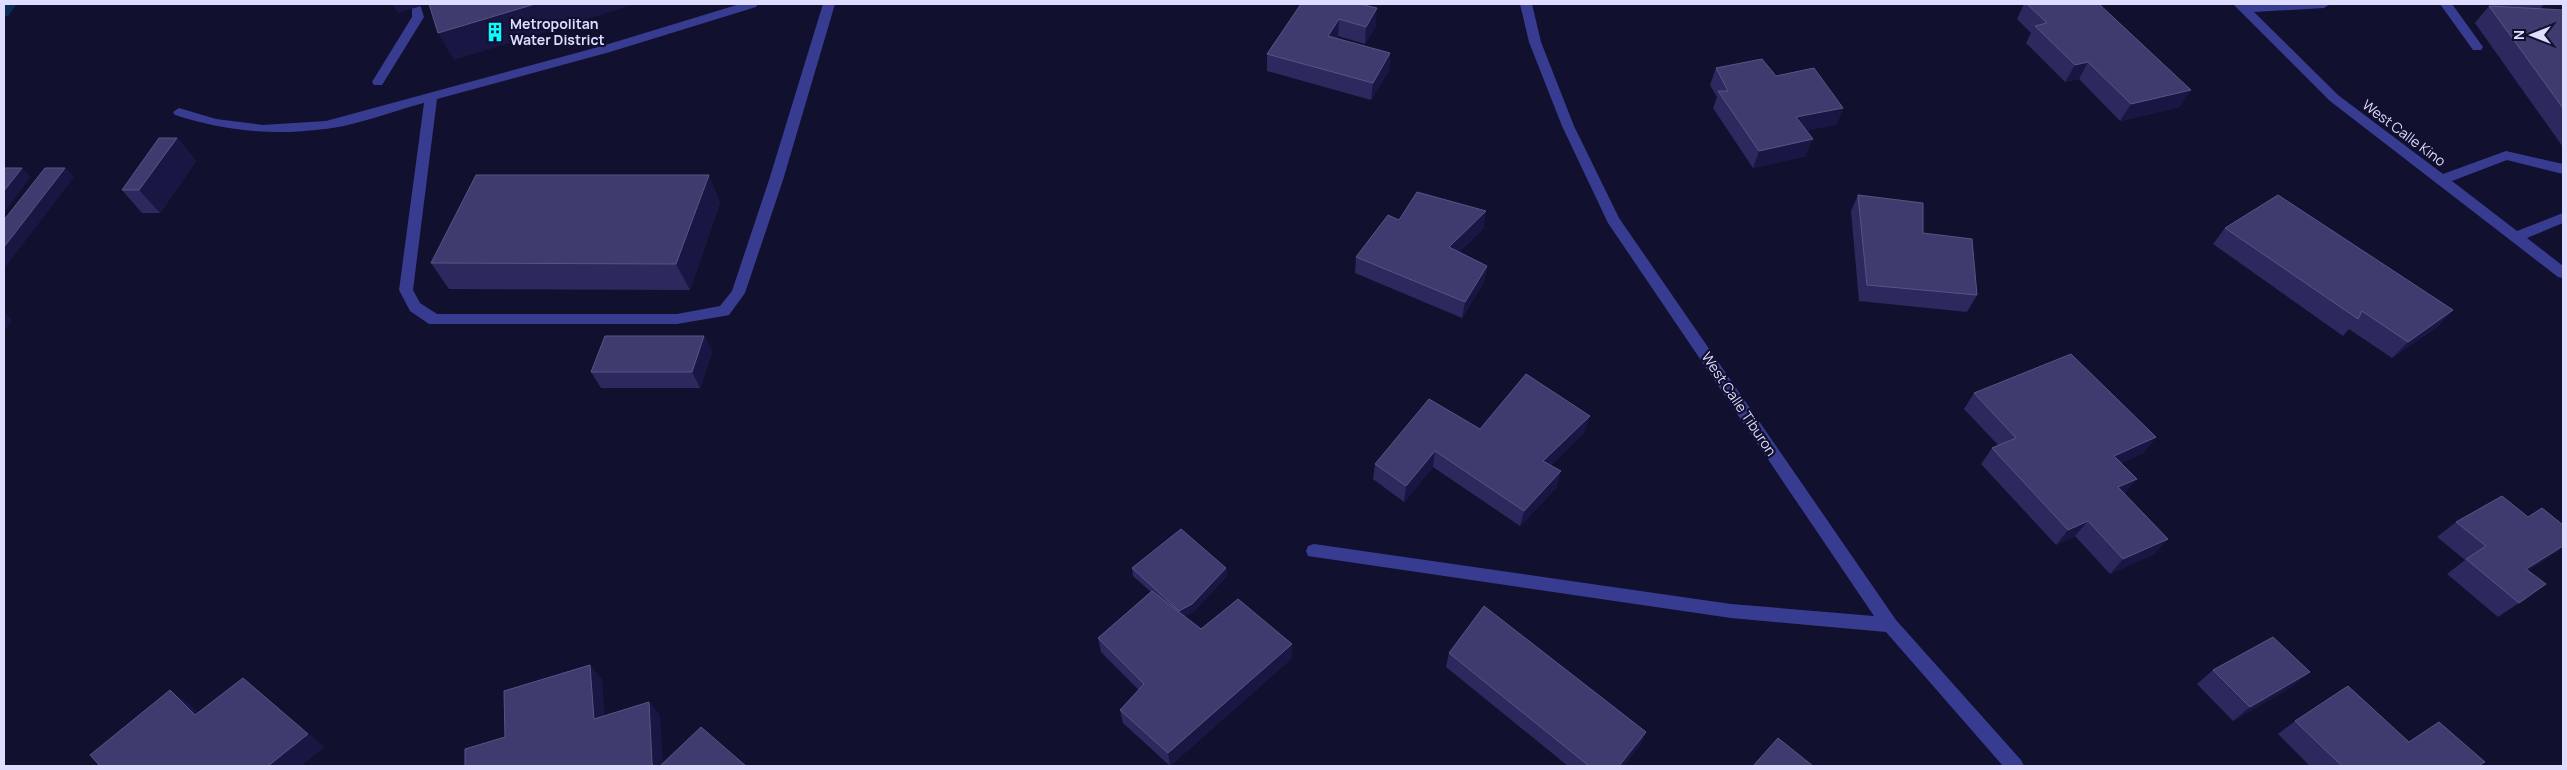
<svg xmlns="http://www.w3.org/2000/svg" width="2567" height="770" font-family="Manrope,sans-serif">
<style>
.lines{fill:none;stroke-linecap:round;stroke-linejoin:round}
.stream{fill:#092b54;fill-rule:evenodd}
.minor{fill:#373c91;fill-rule:evenodd}
.wall{fill:#2d285d}
.shaded-wall{fill:#1a1643}
.building{fill:#403b6f;stroke:#595485}
.labels{text-anchor:middle;stroke-width:4.5;stroke-linejoin:round;paint-order:stroke}
.poi-label{font-size:14px;font-weight:bold;fill:#deddff;stroke:#12102f;text-anchor:start}
.street-label{font-size:14px;fill:#deddff;stroke:#12102f}
</style>
<rect width="100%" height="100%" fill="#12102f"/>
<g class="lines">
<path class="stream" d="M 6,4 L 17,4 L 8,16 L 4,17 L 4,7 Z"/>
<g class="minor">
<path d="M 412,4 L 420,4 L 424,17 L 382,85 L 374,85 L 372,82 L 412,17 Z"/>
<path d="M 740,4 L 758,4 L 756,7 L 610,52 L 437,99 L 413,290 L 420,303 L 437,314 L 677,314 L 720,306 L 732,291 L 769,180 L 823,4 L 835,4 L 783,180 L 745,293 L 729,315 L 724,316 L 677,324 L 429,324 L 410,311 L 399,290 L 424,103 C 393,111 355,126 325,129 C 271,136 226,131 175,115 L 173,112 L 179,108 L 216,119 L 263,125 L 326,121 L 602,46 Z"/>
<path d="M 1520,4 L 1532,4 L 1541,42 L 1574,126 L 1619,218 L 1896,620 L 2021,760 L 2024,766 L 2003,766 L 1886,632 L 1731,618 L 1308,556 L 1306,551 L 1308,546 L 1314,544 L 1731,604 L 1874,616 L 1608,223 L 1562,126 L 1529,42 Z"/>
<path d="M 2233,4 L 2330,4 L 2324,8 L 2254,12 L 2338,95 L 2443,174 L 2506,151 L 2563,164 L 2563,174 L 2507,160 L 2452,181 L 2517,231 L 2563,213 L 2563,223 L 2527,238 L 2563,266 L 2563,278 L 2558,277 L 2330,101 Z"/>
<path d="M 2440,4 L 2452,4 L 2483,47 L 2481,50 L 2473,50 Z"/>
</g>
</g>
<g class="wall">
<path d="M 1301,4 L 1376,25 L 1365,44 L 1338,36 L 1336,39 L 1390,53 L 1389,70 L 1371,100 L 1267,71 L 1267,54 Z"/>
<path d="M 2024,4 L 2099,4 L 2180,107 L 2120,121 L 2079,79 L 2065,82 L 2026,43 L 2031,33 L 2017,19 Z"/>
<path d="M 2490,4 L 2544,4 L 2540,9 L 2563,10 L 2563,147 L 2475,23 L 2489,6 L 2492,6 Z"/>
<path d="M 1716,68 L 1776,76 L 1843,108 L 1836,125 L 1806,130 L 1806,156 L 1753,168 L 1713,108 L 1717,97 L 1710,85 Z"/>
<path d="M 177,138 L 196,161 L 160,213 L 142,213 L 122,190 Z"/>
<path d="M 1858,195 L 1923,233 L 1977,295 L 1967,312 L 1859,301 L 1851,211 Z"/>
<path d="M 720,202 L 690,290 L 449,289 L 431,263 Z"/>
<path d="M 1399,220 L 1484,228 L 1459,252 L 1487,266 L 1484,282 L 1462,318 L 1355,273 L 1356,257 Z"/>
<path d="M 2225,228 L 2453,310 L 2437,327 L 2392,358 L 2349,329 L 2343,336 L 2213,244 Z"/>
<path d="M 704,336 L 712,352 L 700,388 L 601,388 L 591,372 Z"/>
<path d="M 1974,393 L 2156,437 L 2143,453 L 2121,463 L 2124,494 L 2168,539 L 2154,554 L 2110,574 L 2075,536 L 2056,545 L 1981,464 L 1992,448 L 1998,445 L 1964,409 Z"/>
<path d="M 1480,429 L 1585,432 L 1551,465 L 1557,487 L 1520,526 L 1433,467 L 1404,502 L 1373,479 L 1375,464 Z"/>
<path d="M 2528,517 L 2558,551 L 2528,570 L 2525,599 L 2498,617 L 2447,574 L 2465,560 L 2437,537 L 2456,522 Z"/>
<path d="M 1132,568 L 1226,568 L 1227,576 L 1193,612 L 1184,616 L 1201,629 L 1292,644 L 1292,658 L 1170,766 L 1123,723 L 1120,710 L 1139,690 L 1101,652 L 1098,638 L 1151,592 L 1133,576 Z"/>
<path d="M 1449,653 L 1646,732 L 1640,745 L 1623,766 L 1568,766 L 1446,667 Z"/>
<path d="M 2213,670 L 2293,686 L 2233,721 L 2197,684 Z"/>
<path d="M 2295,721 L 2409,742 L 2439,722 L 2478,766 L 2310,766 L 2278,734 Z"/>
</g>
<g class="shaded-wall">
<path d="M 392,4 L 428,4 L 398,13 Z"/>
<path d="M 535,4 L 636,4 L 454,60 L 438,33 Z"/>
<path d="M 1377,8 L 1376,25 L 1365,44 L 1366,27 Z"/>
<path d="M 1339,19 L 1338,36 L 1327,53 L 1328,36 Z"/>
<path d="M 1390,53 L 1389,70 L 1371,100 L 1373,83 Z"/>
<path d="M 2088,62 L 2079,79 L 2065,82 L 2075,65 Z"/>
<path d="M 2191,90 L 2180,107 L 2120,121 L 2131,104 Z"/>
<path d="M 1843,108 L 1836,125 L 1790,134 L 1796,117 Z"/>
<path d="M 177,138 L 196,161 L 160,213 L 139,190 Z"/>
<path d="M 1813,139 L 1806,156 L 1753,168 L 1759,151 Z"/>
<path d="M 22,168 L 31,177 L 4,212 L 4,191 Z"/>
<path d="M 65,168 L 74,177 L 4,269 L 4,247 Z"/>
<path d="M 709,175 L 720,202 L 690,290 L 676,264 Z"/>
<path d="M 1486,211 L 1484,228 L 1446,264 L 1449,247 Z"/>
<path d="M 1487,266 L 1484,282 L 1462,318 L 1465,302 Z"/>
<path d="M 2453,310 L 2437,327 L 2392,358 L 2408,342 Z"/>
<path d="M 4,312 L 12,320 L 4,332 Z"/>
<path d="M 704,336 L 712,352 L 700,388 L 692,372 Z"/>
<path d="M 1590,416 L 1585,432 L 1539,477 L 1543,461 Z"/>
<path d="M 2156,437 L 2143,453 L 2101,472 L 2114,456 Z"/>
<path d="M 1435,451 L 1433,467 L 1404,502 L 1406,486 Z"/>
<path d="M 1561,471 L 1557,487 L 1520,526 L 1524,511 Z"/>
<path d="M 2137,479 L 2124,495 L 2118,487 Z"/>
<path d="M 2088,521 L 2075,536 L 2056,545 L 2068,530 Z"/>
<path d="M 2168,539 L 2154,554 L 2110,574 L 2123,559 Z"/>
<path d="M 2563,546 L 2563,547 L 2558,551 L 2507,583 L 2526,569 Z"/>
<path d="M 1226,568 L 1227,576 L 1193,612 L 1180,618 L 1179,611 Z"/>
<path d="M 1292,644 L 1292,658 L 1170,766 L 1168,753 Z"/>
<path d="M 590,665 L 602,679 L 606,732 L 594,719 Z"/>
<path d="M 2310,672 L 2293,686 L 2233,721 L 2250,707 Z"/>
<path d="M 243,678 L 260,692 L 325,747 L 301,766 L 268,766 Z"/>
<path d="M 170,690 L 189,704 L 214,729 L 195,715 Z"/>
<path d="M 649,702 L 660,715 L 663,766 L 653,766 L 652,763 Z"/>
<path d="M 1646,732 L 1640,745 L 1623,766 L 1619,766 Z"/>
</g>
<g class="building">
<path d="M 429,4 L 535,4 L 438,33 Z"/>
<path d="M 1301,4 L 1360,4 L 1377,8 L 1366,27 L 1339,19 L 1328,36 L 1390,53 L 1373,83 L 1267,54 Z"/>
<path d="M 2027,4 L 2099,4 L 2191,90 L 2131,104 L 2088,62 L 2075,65 L 2035,26 L 2047,23 Z"/>
<path d="M 2489,6 L 2563,10 L 2563,108 Z"/>
<path d="M 1762,59 L 1776,76 L 1814,68 L 1843,108 L 1796,117 L 1813,139 L 1759,151 L 1718,91 L 1728,91 L 1716,68 Z"/>
<path d="M 159,138 L 177,138 L 139,190 L 122,190 Z"/>
<path d="M 4,168 L 22,168 L 4,191 Z"/>
<path d="M 45,168 L 65,168 L 4,247 L 4,220 Z"/>
<path d="M 476,175 L 709,175 L 676,264 L 431,263 Z"/>
<path d="M 1417,192 L 1486,211 L 1449,247 L 1487,266 L 1465,302 L 1356,257 L 1388,215 L 1399,220 Z"/>
<path d="M 1858,195 L 1923,203 L 1923,233 L 1972,239 L 1977,295 L 1867,285 Z"/>
<path d="M 2278,195 L 2453,310 L 2408,342 L 2362,311 L 2358,319 L 2225,228 Z"/>
<path d="M 605,336 L 704,336 L 692,372 L 591,372 Z"/>
<path d="M 2071,354 L 2156,437 L 2114,456 L 2137,479 L 2118,487 L 2168,539 L 2123,559 L 2088,521 L 2068,530 L 1992,448 L 2016,438 L 1974,393 Z"/>
<path d="M 1526,374 L 1590,416 L 1543,461 L 1561,471 L 1524,511 L 1435,451 L 1406,486 L 1375,464 L 1429,399 L 1480,429 Z"/>
<path d="M 2502,496 L 2528,517 L 2542,508 L 2563,525 L 2563,546 L 2526,569 L 2546,584 L 2519,603 L 2466,559 L 2486,546 L 2456,522 Z"/>
<path d="M 1181,529 L 1226,568 L 1192,604 L 1179,611 L 1132,568 Z"/>
<path d="M 1152,591 L 1201,629 L 1238,599 L 1292,644 L 1168,753 L 1120,710 L 1144,684 L 1098,638 Z"/>
<path d="M 1484,606 L 1646,732 L 1619,766 L 1589,766 L 1449,653 Z"/>
<path d="M 2273,637 L 2310,672 L 2250,707 L 2213,670 Z"/>
<path d="M 590,665 L 594,719 L 649,702 L 652,763 L 653,766 L 465,766 L 465,749 L 505,737 L 504,691 Z"/>
<path d="M 243,678 L 308,734 L 268,766 L 100,766 L 90,755 L 170,690 L 195,715 Z"/>
<path d="M 2348,686 L 2409,742 L 2439,722 L 2485,762 L 2478,766 L 2342,766 L 2295,721 Z"/>
<path d="M 701,727 L 746,766 L 660,766 Z"/>
<path d="M 1778,738 L 1813,766 L 1753,766 Z"/>
</g>
<defs>
<symbol id="building-bare" viewBox="-9 -9 18 18"><path d="M-4-6H4V6H1V3H-1V6H-4ZM-2.5-4.3h1.7v1.8h-1.7ZM.8-4.3h1.7v1.8H.8ZM-2.5-1h1.7V.8h-1.7ZM.8-1h1.7V.8H.8Z" fill="#09fdff" stroke="#12102f" stroke-width="2.5" paint-order="stroke"/></symbol>
</defs>
<g fill-rule="evenodd">
<use href="#building-bare" x="481" y="18" width="28" height="28"/>
</g>
<g class="labels">
<g class="poi-label">
<text x="510" y="29">Metropolitan<tspan x="510" dy="16">Water District</tspan></text>
</g>
<g class="street-label">
<text transform="translate(2404 133) rotate(37)" y="5">West Calle Kino</text>
<text transform="translate(1739 404) rotate(56)" y="5">West Calle Tiburon</text>
</g>
</g>
<rect width="2567" height="770" fill="none" stroke="#deddff" stroke-width="10"/>
<g transform="translate(2532 35) rotate(270)" stroke="#12102f" stroke-width="4" paint-order="stroke">
<path d="M0-4L9 19L0 12L-9 19Z" fill="#deddff"/>
<text y="-8" font-size="14" font-weight="bold" text-anchor="middle" fill="#deddff">N</text>
</g>
</svg>
